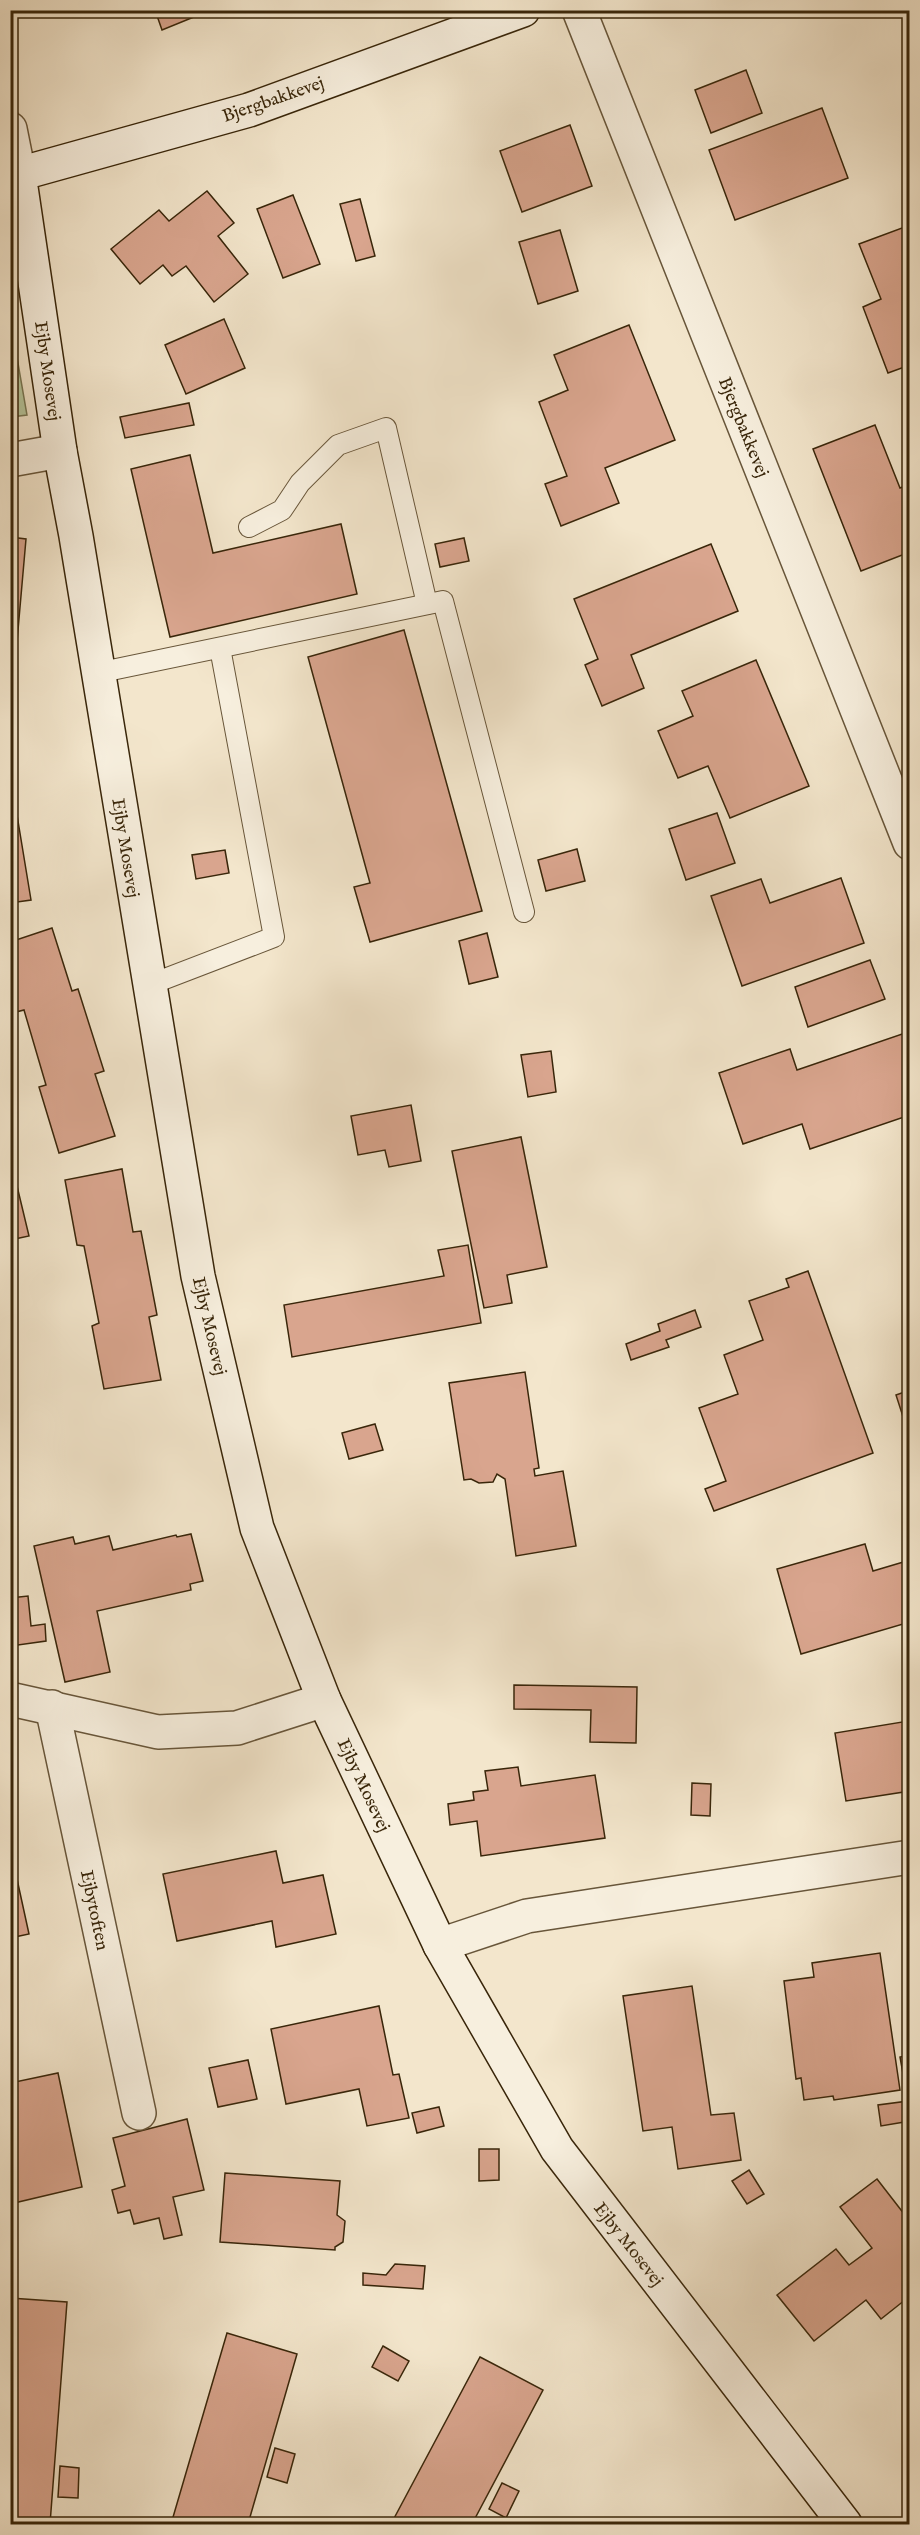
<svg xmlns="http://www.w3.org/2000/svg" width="920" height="2535" font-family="'IM FELL English',serif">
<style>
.green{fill:#b6c69c;stroke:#787653;stroke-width:1.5}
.building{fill:#d9a58e;stroke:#39260a;stroke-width:1.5}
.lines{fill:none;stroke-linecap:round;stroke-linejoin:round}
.lane-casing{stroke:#68563a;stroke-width:22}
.street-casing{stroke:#68563a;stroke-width:36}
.secondary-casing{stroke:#39260a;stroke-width:36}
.lane{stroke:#f7efde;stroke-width:20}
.street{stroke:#f7efde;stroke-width:33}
.secondary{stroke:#f7efde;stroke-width:33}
.labels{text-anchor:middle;stroke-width:6;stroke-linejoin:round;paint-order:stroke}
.street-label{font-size:18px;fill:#39260a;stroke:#f7efde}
</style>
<rect width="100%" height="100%" fill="#f3e6cc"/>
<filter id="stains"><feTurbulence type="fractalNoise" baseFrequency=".00333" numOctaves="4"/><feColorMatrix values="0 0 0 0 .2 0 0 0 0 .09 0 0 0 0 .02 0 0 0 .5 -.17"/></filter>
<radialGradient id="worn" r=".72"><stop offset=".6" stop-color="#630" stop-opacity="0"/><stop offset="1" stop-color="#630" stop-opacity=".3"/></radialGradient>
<path class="green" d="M 11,323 L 27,415 L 11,417 L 10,417 Z"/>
<g class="building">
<path d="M 155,10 L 211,10 L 162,30 Z"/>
<path d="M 746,70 L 762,113 L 711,133 L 695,90 Z"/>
<path d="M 822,108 L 848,178 L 735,220 L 709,150 Z"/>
<path d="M 570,125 L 592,186 L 522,212 L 500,151 Z"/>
<path d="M 207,191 L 234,223 L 218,236 L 248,274 L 214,302 L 186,266 L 172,276 L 163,265 L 140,284 L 111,249 L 159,210 L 169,221 Z"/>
<path d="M 293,195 L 320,264 L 283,278 L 257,209 Z"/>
<path d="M 360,199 L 375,256 L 356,261 L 340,204 Z"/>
<path d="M 910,225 L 910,365 L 888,373 L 863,307 L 881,299 L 859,244 Z"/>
<path d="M 560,230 L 578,291 L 538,304 L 519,242 Z"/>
<path d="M 224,319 L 245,368 L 186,394 L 165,345 Z"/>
<path d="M 629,325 L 675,440 L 605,468 L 619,503 L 561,526 L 545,484 L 567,476 L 539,402 L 568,390 L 554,355 Z"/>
<path d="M 189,403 L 194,425 L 125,438 L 120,417 Z"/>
<path d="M 875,425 L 900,488 L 910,484 L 910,552 L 861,571 L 813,449 Z"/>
<path d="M 190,455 L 213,553 L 341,524 L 357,594 L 170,637 L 131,469 Z"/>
<path d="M 10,537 L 26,539 L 10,721 Z"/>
<path d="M 464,538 L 469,561 L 440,567 L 435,544 Z"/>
<path d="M 711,544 L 738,611 L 631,655 L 644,688 L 602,706 L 585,665 L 598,659 L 574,599 Z"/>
<path d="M 404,630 L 482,911 L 370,942 L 354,887 L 370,883 L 308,657 Z"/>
<path d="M 756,660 L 809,786 L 730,818 L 708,766 L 678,778 L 658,731 L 693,716 L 682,691 Z"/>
<path d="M 717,813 L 735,863 L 686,880 L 669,829 Z"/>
<path d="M 17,815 L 31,900 L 10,903 L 10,816 Z"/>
<path d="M 577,849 L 585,881 L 546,891 L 538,860 Z"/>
<path d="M 225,850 L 229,873 L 196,879 L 192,855 Z"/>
<path d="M 841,878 L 864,943 L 742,986 L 711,896 L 761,879 L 770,903 Z"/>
<path d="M 52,928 L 72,991 L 78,989 L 104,1071 L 95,1074 L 115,1136 L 59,1153 L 39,1087 L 46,1085 L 24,1010 L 16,1012 L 10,995 L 10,942 Z"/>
<path d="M 487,933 L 498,977 L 469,984 L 459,941 Z"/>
<path d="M 870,960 L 885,999 L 808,1027 L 795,987 Z"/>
<path d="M 908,1032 L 910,1115 L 810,1149 L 802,1124 L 743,1144 L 719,1073 L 790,1049 L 797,1070 Z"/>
<path d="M 551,1051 L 556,1092 L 528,1097 L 521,1055 Z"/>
<path d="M 411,1105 L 421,1161 L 389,1167 L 385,1150 L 358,1155 L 351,1116 Z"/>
<path d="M 521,1137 L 547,1267 L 507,1275 L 512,1303 L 484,1308 L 452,1151 Z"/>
<path d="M 122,1169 L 133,1232 L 141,1231 L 157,1315 L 149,1317 L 161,1380 L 104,1389 L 92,1326 L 99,1323 L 84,1246 L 77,1245 L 65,1180 Z"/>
<path d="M 17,1186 L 29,1236 L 10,1240 L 10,1187 Z"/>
<path d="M 468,1245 L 481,1323 L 292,1357 L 284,1305 L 444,1276 L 438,1250 Z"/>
<path d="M 808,1271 L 873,1453 L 714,1511 L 705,1489 L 726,1481 L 699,1408 L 738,1394 L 724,1355 L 763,1340 L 749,1301 L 789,1287 L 786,1279 Z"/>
<path d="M 695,1310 L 701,1327 L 666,1340 L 669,1347 L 631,1360 L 626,1344 L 660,1331 L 658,1324 Z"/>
<path d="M 525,1372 L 539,1468 L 534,1469 L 535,1476 L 563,1471 L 576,1546 L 516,1556 L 505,1479 L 497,1474 L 493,1482 L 479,1483 L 471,1479 L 464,1480 L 449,1383 Z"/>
<path d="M 910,1390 L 910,1446 L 903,1428 L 906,1426 L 896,1395 Z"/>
<path d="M 375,1424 L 383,1450 L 349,1459 L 342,1433 Z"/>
<path d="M 191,1534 L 203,1581 L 190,1584 L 191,1590 L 97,1611 L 110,1672 L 65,1682 L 34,1546 L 73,1537 L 75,1544 L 109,1536 L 113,1550 L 176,1535 L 177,1537 Z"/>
<path d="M 865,1544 L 873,1571 L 910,1560 L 910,1622 L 801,1654 L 777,1569 Z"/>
<path d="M 28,1596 L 31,1626 L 45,1624 L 46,1641 L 11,1646 L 10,1598 Z"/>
<path d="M 514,1685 L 637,1687 L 636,1743 L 590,1742 L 591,1710 L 514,1709 Z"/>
<path d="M 910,1692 L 910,1791 L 846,1801 L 835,1733 L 909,1721 L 905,1693 Z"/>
<path d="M 518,1767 L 521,1786 L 595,1775 L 605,1838 L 481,1856 L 477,1821 L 450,1825 L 448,1804 L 474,1800 L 473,1792 L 488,1790 L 485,1771 Z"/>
<path d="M 692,1783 L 711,1784 L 710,1816 L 691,1815 Z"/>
<path d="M 10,1847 L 29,1934 L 10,1938 Z"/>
<path d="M 276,1851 L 283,1883 L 323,1875 L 336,1934 L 276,1947 L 272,1921 L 177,1941 L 163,1874 Z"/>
<path d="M 880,1953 L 900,2090 L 834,2100 L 833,2096 L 804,2100 L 801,2078 L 796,2079 L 784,1981 L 814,1977 L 812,1963 Z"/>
<path d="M 692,1986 L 711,2115 L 734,2113 L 741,2160 L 678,2169 L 672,2127 L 643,2131 L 623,1996 Z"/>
<path d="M 379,2006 L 393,2075 L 399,2074 L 409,2118 L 367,2126 L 359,2089 L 286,2104 L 271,2029 Z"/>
<path d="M 910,2055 L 910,2121 L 881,2126 L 878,2105 L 908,2101 L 900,2057 Z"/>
<path d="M 248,2060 L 257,2099 L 218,2107 L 209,2068 Z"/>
<path d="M 58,2073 L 82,2187 L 14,2203 L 10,2185 L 10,2083 Z"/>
<path d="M 439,2107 L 444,2126 L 417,2133 L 412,2113 Z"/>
<path d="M 187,2119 L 204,2190 L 173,2197 L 182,2235 L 164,2239 L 159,2218 L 134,2224 L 130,2210 L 118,2213 L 112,2190 L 125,2186 L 113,2138 Z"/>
<path d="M 479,2149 L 499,2149 L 499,2180 L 479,2181 Z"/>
<path d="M 749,2170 L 764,2194 L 747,2204 L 732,2181 Z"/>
<path d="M 225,2173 L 340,2181 L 337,2215 L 345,2221 L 343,2242 L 335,2247 L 335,2250 L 220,2242 Z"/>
<path d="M 877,2179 L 908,2219 L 910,2218 L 910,2296 L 881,2319 L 866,2300 L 814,2341 L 777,2295 L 836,2249 L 849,2265 L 872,2248 L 840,2207 Z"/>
<path d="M 395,2264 L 425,2266 L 423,2289 L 363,2285 L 363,2273 L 386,2275 Z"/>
<path d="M 10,2298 L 67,2302 L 50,2524 L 10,2524 Z"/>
<path d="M 227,2333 L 297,2354 L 248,2524 L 171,2524 Z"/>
<path d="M 383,2346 L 409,2361 L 398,2381 L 372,2367 Z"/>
<path d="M 480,2357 L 543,2390 L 472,2524 L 391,2524 Z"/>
<path d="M 275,2448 L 295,2454 L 287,2483 L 267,2477 Z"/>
<path d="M 60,2466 L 79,2468 L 78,2498 L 58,2497 Z"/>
<path d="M 502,2483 L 519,2491 L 506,2518 L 489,2509 Z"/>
</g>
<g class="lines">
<defs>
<g id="lane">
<path d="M 249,527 L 282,510 L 300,483 L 338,445 L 386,428 L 427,604"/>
<path d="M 97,673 L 443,601 L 524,912"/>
<path d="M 149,985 L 274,937 L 220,648"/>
</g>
<g id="street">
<path d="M 579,10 L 910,843"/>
<path d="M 10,129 L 19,174"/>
<path d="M 10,460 L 60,451"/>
<path d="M 10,1699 L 158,1732 L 237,1728 L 324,1700"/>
<path d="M 52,1707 L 139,2113"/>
<path d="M 440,1945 L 527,1916 L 910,1857"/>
</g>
<path id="secondary" d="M 523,10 L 249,110 L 19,174 L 60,451 L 76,536 L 198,1276 L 257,1528 L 324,1700 L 440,1945 L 557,2149 L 845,2524"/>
</defs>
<use href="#lane" class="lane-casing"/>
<use href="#street" class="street-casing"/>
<use href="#secondary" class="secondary-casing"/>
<use href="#lane" class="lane"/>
<use href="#street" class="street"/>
<use href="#secondary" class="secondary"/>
</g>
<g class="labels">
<g class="street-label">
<text transform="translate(273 99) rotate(-19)" y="6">Bjergbakkevej</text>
<text transform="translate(48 371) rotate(82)" y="6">Ejby Mosevej</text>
<text transform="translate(744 427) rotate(68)" y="6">Bjergbakkevej</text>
<text transform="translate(126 848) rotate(81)" y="6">Ejby Mosevej</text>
<text transform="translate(210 1326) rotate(77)" y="6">Ejby Mosevej</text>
<text transform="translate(364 1785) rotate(65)" y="6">Ejby Mosevej</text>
<text transform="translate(95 1910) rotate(78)" y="6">Ejbytoften</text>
<text transform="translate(629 2244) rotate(52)" y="6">Ejby Mosevej</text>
</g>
</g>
<rect width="920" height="2535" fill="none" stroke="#f3e6cc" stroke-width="36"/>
<rect x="12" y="12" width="896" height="2511" fill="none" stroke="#39260a" stroke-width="3"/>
<rect x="18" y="18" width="884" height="2499" fill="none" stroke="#39260a" stroke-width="1.5"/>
<rect width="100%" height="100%" filter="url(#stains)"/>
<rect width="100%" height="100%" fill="url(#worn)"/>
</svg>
